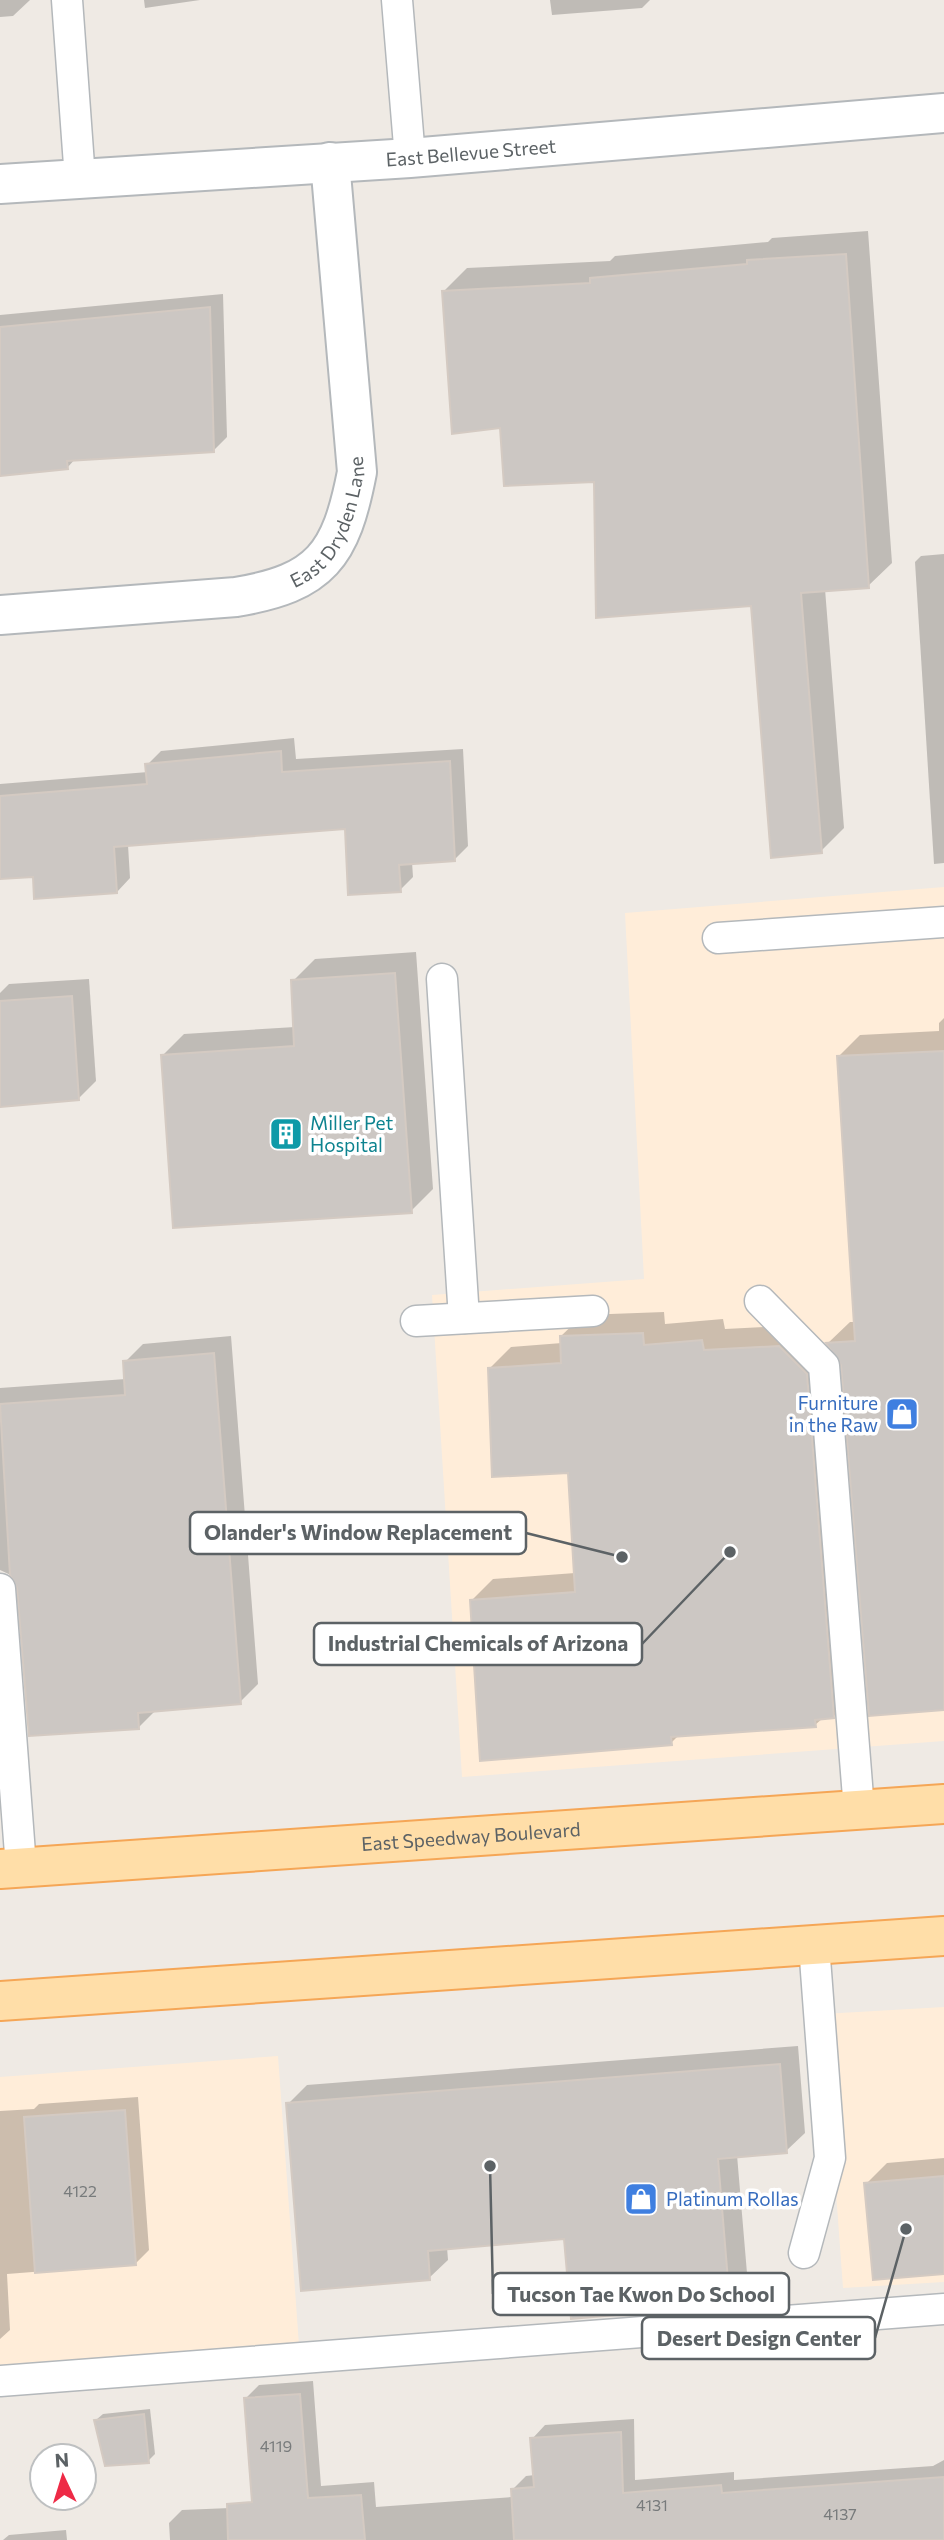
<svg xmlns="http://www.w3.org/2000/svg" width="944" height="2540" font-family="Commissioner,sans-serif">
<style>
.commercial{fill:#ffedd9}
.shadow{fill:#0003}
.building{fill:#ccc7c3;stroke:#d4cac2;stroke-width:2}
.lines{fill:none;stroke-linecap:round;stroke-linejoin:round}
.lane-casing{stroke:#b4b8bb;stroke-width:33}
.street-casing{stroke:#b4b8bb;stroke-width:42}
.primary-casing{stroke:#f5a656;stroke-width:42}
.lane{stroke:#fff;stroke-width:30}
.street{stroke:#fff;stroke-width:38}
.primary{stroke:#ffdea8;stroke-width:38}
.labels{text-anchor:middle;stroke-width:7;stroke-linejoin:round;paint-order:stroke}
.number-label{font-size:16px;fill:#787b7c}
.street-label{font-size:19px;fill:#5c6265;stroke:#fff}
.culture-label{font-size:19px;fill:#0d838f;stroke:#fff;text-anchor:start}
.shop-label{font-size:19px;fill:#366cbe;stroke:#fff;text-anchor:end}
.leader{fill:none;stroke:#5c6265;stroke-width:2.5}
.callout-dot{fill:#5c6265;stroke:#fff;stroke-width:2.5}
.callout{fill:#fff;stroke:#5c6265;stroke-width:2.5}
.callout-label{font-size:21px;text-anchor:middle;font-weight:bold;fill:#5c6265}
</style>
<rect width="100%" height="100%" fill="#efeae4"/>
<g class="commercial">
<path d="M 944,887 L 944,1741 L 462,1777 L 432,1295 L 644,1279 L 625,913 Z"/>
<path d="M 944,2007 L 944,2282 L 843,2288 L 823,2014 Z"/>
<path d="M 278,2056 L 299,2345 L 0,2367 L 0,2077 Z"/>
</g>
<g class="shadow">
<path d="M 0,0 L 30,0 L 13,16 L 0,17 Z"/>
<path d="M 144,0 L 200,0 L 145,8 Z"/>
<path d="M 550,0 L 650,0 L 642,8 L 552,15 Z"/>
<path d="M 868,231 L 892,563 L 868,586 L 825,589 L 844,828 L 821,851 L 752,604 L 595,480 L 502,426 L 444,291 L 467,268 L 610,261 L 615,256 L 768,242 L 772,238 Z"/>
<path d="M 223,294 L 227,437 L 213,451 L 76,458 L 67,468 L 0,474 L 0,315 Z"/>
<path d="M 944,554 L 944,863 L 934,864 L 915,562 L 921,556 Z"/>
<path d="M 294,738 L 296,759 L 463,749 L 468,846 L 455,859 L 412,862 L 413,877 L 400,890 L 346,828 L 128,845 L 130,878 L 117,892 L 34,875 L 0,878 L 0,784 L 148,772 L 147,765 L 161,751 Z"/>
<path d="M 416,952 L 433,1189 L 411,1211 L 163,1055 L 184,1034 L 295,1027 L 293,981 L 315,959 Z"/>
<path d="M 89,979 L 96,1081 L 78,1099 L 0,1105 L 0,993 L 9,984 Z"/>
<path d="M 944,1018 L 944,1708 L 843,1364 L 828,1343 L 850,1322 L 856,1322 L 838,1057 L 860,1035 L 939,1031 L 939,1023 Z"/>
<path d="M 664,1312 L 665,1324 L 723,1319 L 725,1329 L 802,1325 L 828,1352 L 855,1695 L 833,1717 L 823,1718 L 815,1725 L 679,1735 L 671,1743 L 472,1600 L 493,1579 L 575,1573 L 570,1471 L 489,1369 L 511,1347 L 562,1343 L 561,1336 L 583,1315 Z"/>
<path d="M 231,1336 L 258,1684 L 240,1702 L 156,1710 L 139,1727 L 19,1587 L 15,1577 L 0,1570 L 0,1388 L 126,1379 L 125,1362 L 143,1344 Z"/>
<path d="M 798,2046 L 805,2133 L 786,2151 L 737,2155 L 748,2285 L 729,2304 L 566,2237 L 447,2247 L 448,2260 L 429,2278 L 288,2104 L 307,2085 Z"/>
<path d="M 138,2097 L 149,2250 L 135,2264 L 7,2274 L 10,2330 L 0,2339 L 0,2111 L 34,2109 L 39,2104 Z"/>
<path d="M 944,2158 L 944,2272 L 866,2184 L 887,2163 Z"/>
<path d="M 313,2381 L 321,2486 L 374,2482 L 376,2507 L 513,2497 L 512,2490 L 526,2476 L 535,2475 L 532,2439 L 545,2425 L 634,2419 L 635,2480 L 734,2472 L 734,2480 L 933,2466 L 944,2460 L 944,2540 L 170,2540 L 169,2523 L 182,2510 L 254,2507 L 246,2398 L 259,2385 Z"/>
<path d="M 150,2409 L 155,2454 L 148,2461 L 96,2420 L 103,2414 Z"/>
<path d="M 66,2530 L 67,2540 L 3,2540 L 9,2535 Z"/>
</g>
<g class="building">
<path d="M 846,254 L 869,588 L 801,593 L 822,853 L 771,858 L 751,606 L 596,618 L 594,482 L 504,486 L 500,428 L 452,434 L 442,291 L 590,283 L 590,278 L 747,264 L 747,260 Z"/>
<path d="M 210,307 L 214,452 L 67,461 L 68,469 L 0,476 L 0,327 Z"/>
<path d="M 281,751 L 282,772 L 450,761 L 455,861 L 399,865 L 401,892 L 348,895 L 345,829 L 114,847 L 117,893 L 34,899 L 33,877 L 0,879 L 0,796 L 147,784 L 145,764 Z"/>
<path d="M 395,973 L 412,1213 L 173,1228 L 161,1055 L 294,1046 L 291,980 Z"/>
<path d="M 72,996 L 79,1100 L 0,1107 L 0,1001 Z"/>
<path d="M 944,1051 L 944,1710 L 869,1716 L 841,1365 L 826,1343 L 855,1341 L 837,1056 Z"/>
<path d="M 643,1333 L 644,1345 L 702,1340 L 704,1350 L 779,1346 L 807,1374 L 834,1718 L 815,1720 L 816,1727 L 671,1737 L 672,1745 L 480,1761 L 470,1600 L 575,1592 L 568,1473 L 492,1477 L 488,1368 L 561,1363 L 560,1336 Z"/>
<path d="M 214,1353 L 241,1704 L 138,1713 L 139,1729 L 29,1736 L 17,1588 L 10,1575 L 0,1404 L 125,1395 L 123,1361 Z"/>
<path d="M 780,2064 L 787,2153 L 718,2159 L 730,2305 L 571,2319 L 564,2239 L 428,2251 L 430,2280 L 301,2291 L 286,2103 Z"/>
<path d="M 125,2110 L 136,2265 L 35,2273 L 24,2117 Z"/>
<path d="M 944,2176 L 944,2274 L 873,2280 L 864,2183 Z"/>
<path d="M 300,2394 L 308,2498 L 361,2495 L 365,2540 L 228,2540 L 227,2504 L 252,2502 L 244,2398 Z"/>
<path d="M 144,2414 L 149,2463 L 105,2466 L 94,2420 Z"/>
<path d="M 621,2432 L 623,2493 L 721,2485 L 722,2493 L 944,2477 L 944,2540 L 514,2540 L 511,2489 L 534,2487 L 530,2438 Z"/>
</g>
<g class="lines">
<defs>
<g id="lane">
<path d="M 67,0 L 80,179"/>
<path d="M 397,0 L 410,158"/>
<path d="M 718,938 L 944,922"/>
<path d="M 442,979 L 464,1318"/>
<path d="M 760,1301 L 824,1366 L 859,1810"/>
<path d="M 416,1321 L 593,1311"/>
<path d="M 0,1589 L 21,1867"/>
<path d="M 804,2253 L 830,2158 L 814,1945"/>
<path d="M 0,2381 L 944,2309"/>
</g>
<g id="street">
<path id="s1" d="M 0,184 L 410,158 L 944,113"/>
<path id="s2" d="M 0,615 L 236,597 C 321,583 341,555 357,472 L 330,162"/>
</g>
<g id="primary">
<path id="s3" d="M 0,1869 L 944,1804"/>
<path d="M 0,2001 L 944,1936"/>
</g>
</defs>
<use href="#lane" class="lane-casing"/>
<use href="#street" class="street-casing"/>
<use href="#primary" class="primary-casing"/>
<use href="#lane" class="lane"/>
<use href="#street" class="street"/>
<use href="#primary" class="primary"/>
</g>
<defs>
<symbol id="building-square" viewBox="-11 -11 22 22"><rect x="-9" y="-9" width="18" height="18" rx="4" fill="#0f9aa8" stroke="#fff"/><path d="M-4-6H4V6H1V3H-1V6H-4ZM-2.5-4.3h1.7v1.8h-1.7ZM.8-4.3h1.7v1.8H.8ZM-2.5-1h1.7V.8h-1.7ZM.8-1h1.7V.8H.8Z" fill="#fff"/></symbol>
<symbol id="shop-square" viewBox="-11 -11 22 22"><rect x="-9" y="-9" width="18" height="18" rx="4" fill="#3f7fe0" stroke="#fff"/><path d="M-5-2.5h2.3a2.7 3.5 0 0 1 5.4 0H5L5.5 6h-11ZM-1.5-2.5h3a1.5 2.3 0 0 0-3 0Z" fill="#fff"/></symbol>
</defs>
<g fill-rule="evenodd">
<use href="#building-square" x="267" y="1115" width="38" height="38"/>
<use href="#shop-square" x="883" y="1395" width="38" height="38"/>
<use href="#shop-square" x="622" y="2180" width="38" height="38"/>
</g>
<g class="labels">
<g class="number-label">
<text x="80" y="2197">4122</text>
<text x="276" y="2452">4119</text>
<text x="652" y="2511">4131</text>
<text x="840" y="2520">4137</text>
</g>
<g class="street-label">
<text dy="7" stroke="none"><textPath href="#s1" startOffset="472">East Bellevue Street</textPath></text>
<text dy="7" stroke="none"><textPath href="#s2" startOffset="369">East Dryden Lane</textPath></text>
<text dy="7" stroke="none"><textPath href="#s3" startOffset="472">East Speedway Boulevard</textPath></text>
</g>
<g class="culture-label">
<text x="310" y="1130">Miller Pet<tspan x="310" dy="22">Hospital</tspan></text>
</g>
<g class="shop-label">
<text x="878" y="1410">Furniture<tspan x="878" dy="22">in the Raw</tspan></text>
<text x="666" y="2206" text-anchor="start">Platinum Rollas</text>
</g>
</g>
<path class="leader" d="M622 1557L526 1533M730 1552L642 1644M490 2166L493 2294M906 2229L875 2338"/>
<g class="callout-dot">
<circle cx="622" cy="1557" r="7"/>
<circle cx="730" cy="1552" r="7"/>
<circle cx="490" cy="2166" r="7"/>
<circle cx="906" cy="2229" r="7"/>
</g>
<g class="callout">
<rect x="190" y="1512" width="336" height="42" rx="7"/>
<rect x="314" y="1623" width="328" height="42" rx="7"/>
<rect x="493" y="2273" width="296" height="42" rx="7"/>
<rect x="642" y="2317" width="233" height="42" rx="7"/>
</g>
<g class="callout-label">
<text x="358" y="1540">Olander's Window Replacement</text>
<text x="478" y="1651">Industrial Chemicals of Arizona</text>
<text x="641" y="2302">Tucson Tae Kwon Do School</text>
<text x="759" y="2346">Desert Design Center</text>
</g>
<g transform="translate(63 2477) rotate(356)"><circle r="33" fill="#ffffff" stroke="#bec0c1" stroke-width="2"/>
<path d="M0-5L12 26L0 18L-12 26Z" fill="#ee2a46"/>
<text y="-10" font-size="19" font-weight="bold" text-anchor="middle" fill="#5c6265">N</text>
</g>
</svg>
